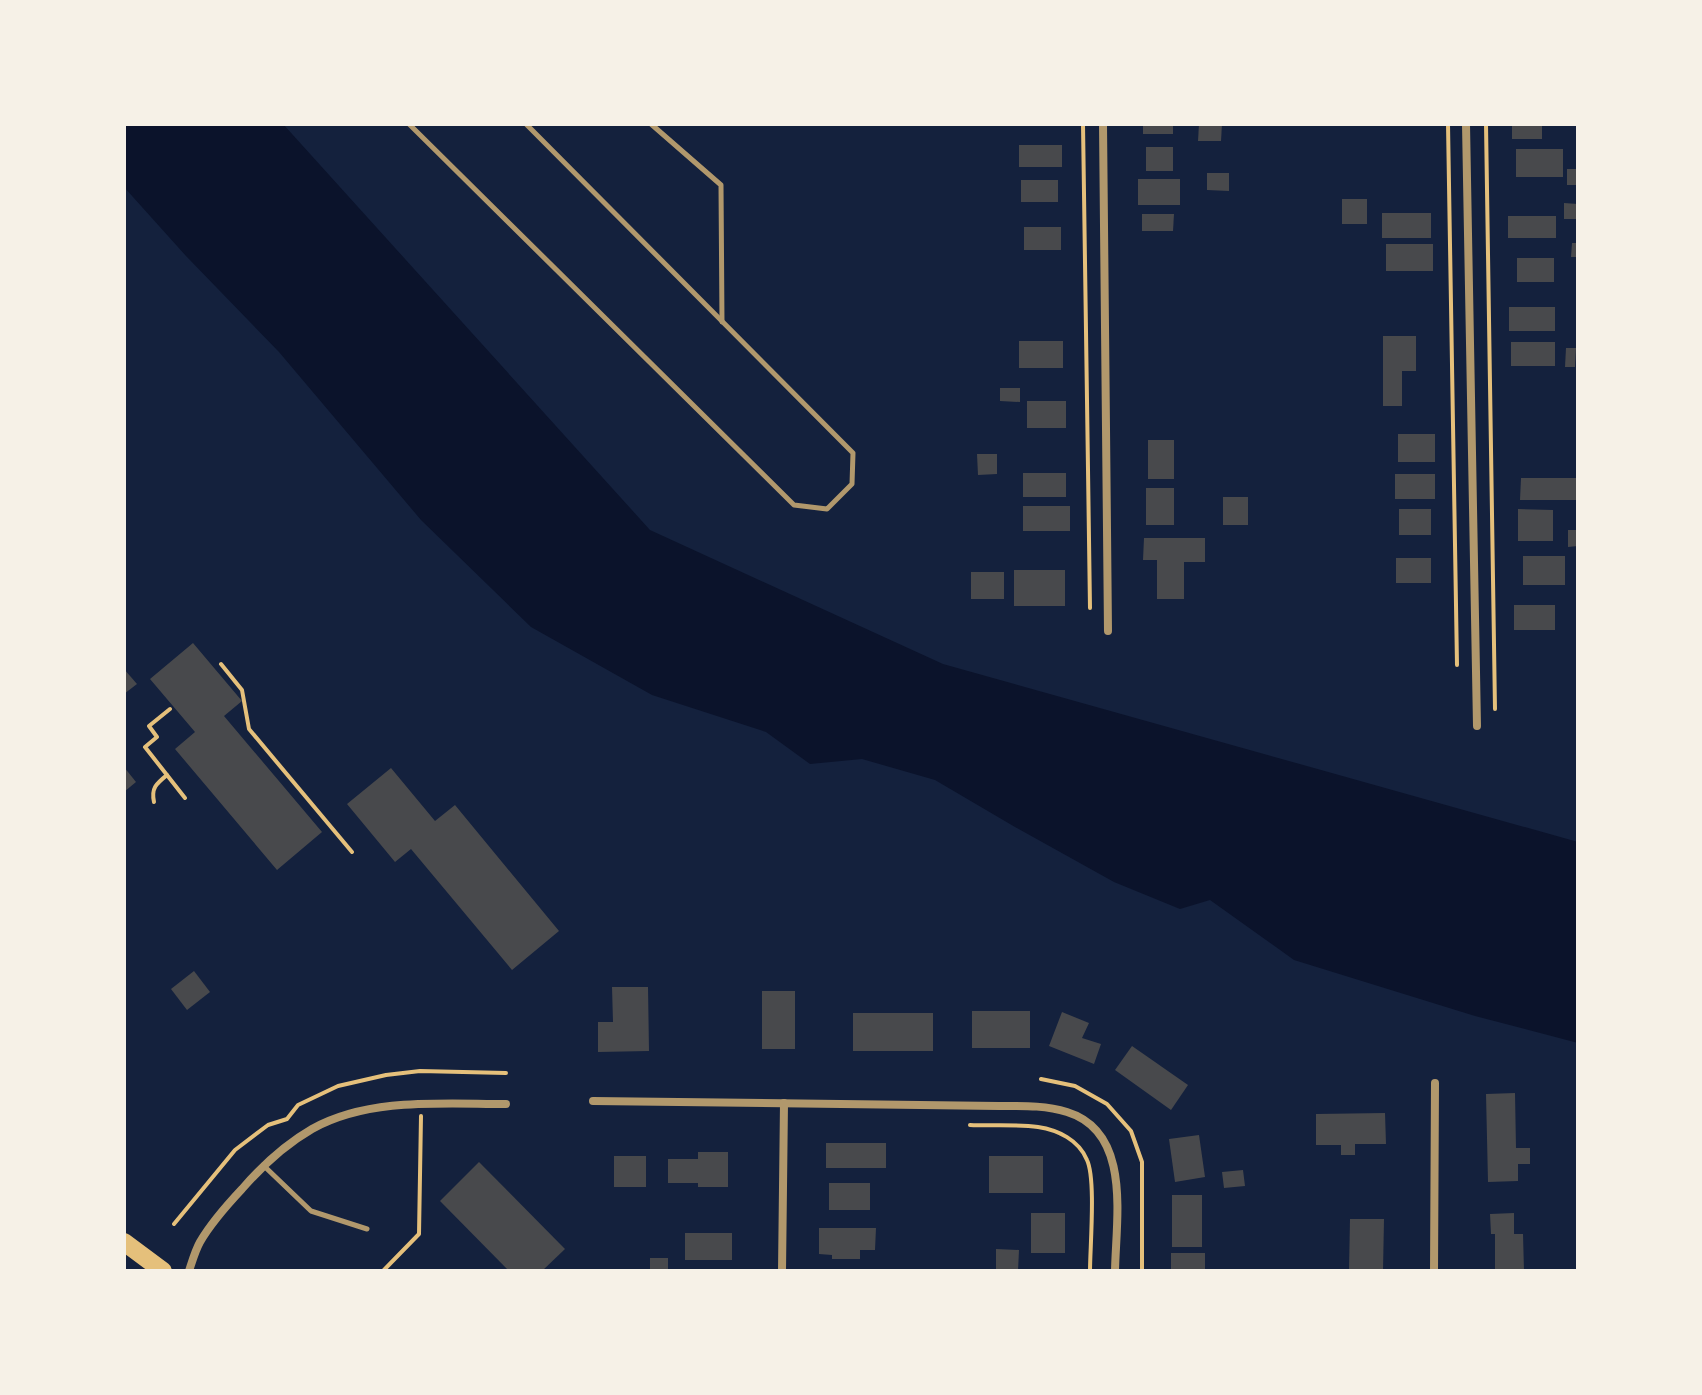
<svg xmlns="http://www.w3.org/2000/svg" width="1702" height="1395" font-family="Figtree,sans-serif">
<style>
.water{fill:#0b132b}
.building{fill:#48494c}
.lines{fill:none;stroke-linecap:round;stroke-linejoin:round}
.path{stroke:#e5c07b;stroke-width:4}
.service{stroke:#b1986c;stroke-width:5}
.minor{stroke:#b1986c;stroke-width:8}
.primary{stroke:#e5c07b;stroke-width:18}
</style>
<rect width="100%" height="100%" fill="#14213d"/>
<path class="water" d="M 124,124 L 283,124 L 650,530 L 943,664 L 1578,842 L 1578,1043 L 1475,1016 L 1294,960 L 1210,900 L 1180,909 L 1114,882 L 1015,827 L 935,780 L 862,759 L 810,764 L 766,732 L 652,695 L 531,627 L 421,520 L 279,352 L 186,256 L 124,187 Z"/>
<g class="building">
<rect x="1143" y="124" width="30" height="10"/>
<path d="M 1199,124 L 1222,124 L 1221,141 L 1198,141 Z"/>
<rect x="1512" y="124" width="30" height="15"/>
<rect x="1019" y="145" width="43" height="22"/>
<rect x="1146" y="147" width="27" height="24"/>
<rect x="1516" y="149" width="47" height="28"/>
<rect x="1567" y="169" width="11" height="16"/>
<path d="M 1207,173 L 1229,173 L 1229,191 L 1207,190 Z"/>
<rect x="1138" y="179" width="42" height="26"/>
<rect x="1021" y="180" width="37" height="22"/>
<rect x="1342" y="199" width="25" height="25"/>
<path d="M 1564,203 L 1578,204 L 1578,219 L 1564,219 Z"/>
<rect x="1382" y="213" width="49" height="25"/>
<path d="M 1142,214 L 1174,214 L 1173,231 L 1142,231 Z"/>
<rect x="1508" y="216" width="48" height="22"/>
<rect x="1024" y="227" width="37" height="23"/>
<path d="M 1572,243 L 1578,243 L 1578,257 L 1571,257 Z"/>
<rect x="1386" y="244" width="47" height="27"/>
<rect x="1517" y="258" width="37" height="24"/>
<rect x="1509" y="307" width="46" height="24"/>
<path d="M 1383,336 L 1416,336 L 1416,371 L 1402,371 L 1402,406 L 1383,406 Z"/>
<rect x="1019" y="341" width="44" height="27"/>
<rect x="1511" y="342" width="44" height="24"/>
<path d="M 1566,348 L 1576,348 L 1575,367 L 1565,367 Z"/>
<path d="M 1000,388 L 1020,388 L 1020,402 L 1000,401 Z"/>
<rect x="1027" y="401" width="39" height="27"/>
<rect x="1398" y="434" width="37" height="28"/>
<rect x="1148" y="440" width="26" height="39"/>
<path d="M 977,454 L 997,454 L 997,474 L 978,475 Z"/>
<rect x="1023" y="473" width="43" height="24"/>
<rect x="1395" y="474" width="40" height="25"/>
<path d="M 1521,478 L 1578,478 L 1578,500 L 1520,500 Z"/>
<rect x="1146" y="488" width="28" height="37"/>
<rect x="1223" y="497" width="25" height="28"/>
<rect x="1023" y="506" width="47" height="25"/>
<rect x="1399" y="509" width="32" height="26"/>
<path d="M 1518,509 L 1553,510 L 1553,541 L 1518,541 Z"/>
<path d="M 1568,530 L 1578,530 L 1578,546 L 1568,547 Z"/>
<path d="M 1144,538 L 1205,538 L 1205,562 L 1184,562 L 1184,599 L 1157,599 L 1157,560 L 1143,560 Z"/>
<rect x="1523" y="556" width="42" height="29"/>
<rect x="1396" y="558" width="35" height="25"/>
<rect x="1014" y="570" width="51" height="36"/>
<rect x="971" y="572" width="33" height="27"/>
<rect x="1514" y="605" width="41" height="25"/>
<path d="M 193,643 L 242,701 L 224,716 L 322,832 L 277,870 L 175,749 L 195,732 L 150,679 Z"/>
<path d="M 124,669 L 137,684 L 124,694 Z"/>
<path d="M 124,767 L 136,782 L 124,792 Z"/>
<path d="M 391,768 L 435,821 L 455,805 L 559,931 L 512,970 L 411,849 L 395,862 L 347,804 Z"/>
<path d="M 194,971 L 210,992 L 187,1010 L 171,989 Z"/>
<path d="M 612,987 L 648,987 L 649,1051 L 598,1052 L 598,1022 L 613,1022 Z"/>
<rect x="762" y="991" width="33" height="58"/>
<rect x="972" y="1011" width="58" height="37"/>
<path d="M 1062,1012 L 1089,1023 L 1082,1038 L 1101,1044 L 1094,1064 L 1049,1046 Z"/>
<rect x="853" y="1013" width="80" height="38"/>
<path d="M 1132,1046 L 1188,1085 L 1171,1110 L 1115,1070 Z"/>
<path d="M 1515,1093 L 1516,1148 L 1530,1148 L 1530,1164 L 1518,1164 L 1518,1181 L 1488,1182 L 1486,1094 Z"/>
<path d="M 1385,1113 L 1386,1144 L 1355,1144 L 1355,1155 L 1341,1155 L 1341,1145 L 1316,1145 L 1316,1114 Z"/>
<path d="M 1199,1135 L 1205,1177 L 1175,1182 L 1169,1139 Z"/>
<rect x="826" y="1143" width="60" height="25"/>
<path d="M 698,1152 L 728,1152 L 728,1187 L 698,1187 L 698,1183 L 668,1183 L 668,1159 L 698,1159 Z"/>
<rect x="614" y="1156" width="32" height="31"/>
<rect x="989" y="1156" width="54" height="37"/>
<path d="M 479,1162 L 565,1249 L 542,1271 L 509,1271 L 440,1201 Z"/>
<path d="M 1243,1170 L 1245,1186 L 1224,1188 L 1222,1172 Z"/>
<rect x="829" y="1183" width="41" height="27"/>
<rect x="1172" y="1195" width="30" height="52"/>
<rect x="1031" y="1213" width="34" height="40"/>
<path d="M 1514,1213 L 1514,1234 L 1523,1234 L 1524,1271 L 1495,1271 L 1495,1234 L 1491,1234 L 1490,1214 Z"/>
<path d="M 1350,1219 L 1384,1219 L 1383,1271 L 1349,1271 Z"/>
<path d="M 819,1228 L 876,1228 L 875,1250 L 860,1250 L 860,1259 L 832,1259 L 832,1255 L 819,1254 Z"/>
<rect x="685" y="1233" width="47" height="27"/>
<path d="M 996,1249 L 1019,1250 L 1018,1271 L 996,1271 Z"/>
<rect x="1171" y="1253" width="34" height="18"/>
<rect x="650" y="1258" width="18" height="13"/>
</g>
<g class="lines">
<g class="path">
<path d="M 1083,124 L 1090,608"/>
<path d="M 1448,124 L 1457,665"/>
<path d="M 1486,124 L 1495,709"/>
<path d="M 221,664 L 242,690 L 249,729 L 352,852"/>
<path d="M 170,709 L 149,726 L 157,737 L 145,747 L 185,798"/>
<path d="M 154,802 C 151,788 156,784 167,775"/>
<path d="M 1041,1079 L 1075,1086 L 1107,1104 L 1131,1131 L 1142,1162 L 1142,1271"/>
<path d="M 970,1125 C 992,1126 1016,1124 1038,1127 C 1058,1130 1079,1140 1087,1160 C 1096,1179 1090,1247 1090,1271"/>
<path d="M 174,1224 L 235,1150 L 268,1125 L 287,1119 L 298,1105 L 338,1086 L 386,1075 L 420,1071 L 506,1073"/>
<path d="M 383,1271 L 419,1234 L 421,1116"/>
</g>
<g class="service">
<path d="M 409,124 L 794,505 L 827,509 L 852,484 L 853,453 L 526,124"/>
<path d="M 651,124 L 721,185 L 722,322"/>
<path d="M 263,1165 L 311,1211 L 367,1229"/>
</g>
<g class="minor">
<path d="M 1103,124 L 1108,631"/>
<path d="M 1466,124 L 1477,726"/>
<path d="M 593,1101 L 999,1106 C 1021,1106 1045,1105 1067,1112 C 1132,1132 1116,1218 1115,1271"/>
<path d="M 189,1271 C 192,1262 195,1251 200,1242 C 211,1223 227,1205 242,1189 C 262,1166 286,1144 312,1129 C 369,1097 444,1104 506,1104"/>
<path d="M 782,1271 L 784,1103"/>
<path d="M 1434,1271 L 1435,1083"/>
</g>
<path class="primary" d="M 124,1242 L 163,1271"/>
</g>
<rect width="1702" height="1395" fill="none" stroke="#f6f1e7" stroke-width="252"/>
</svg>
